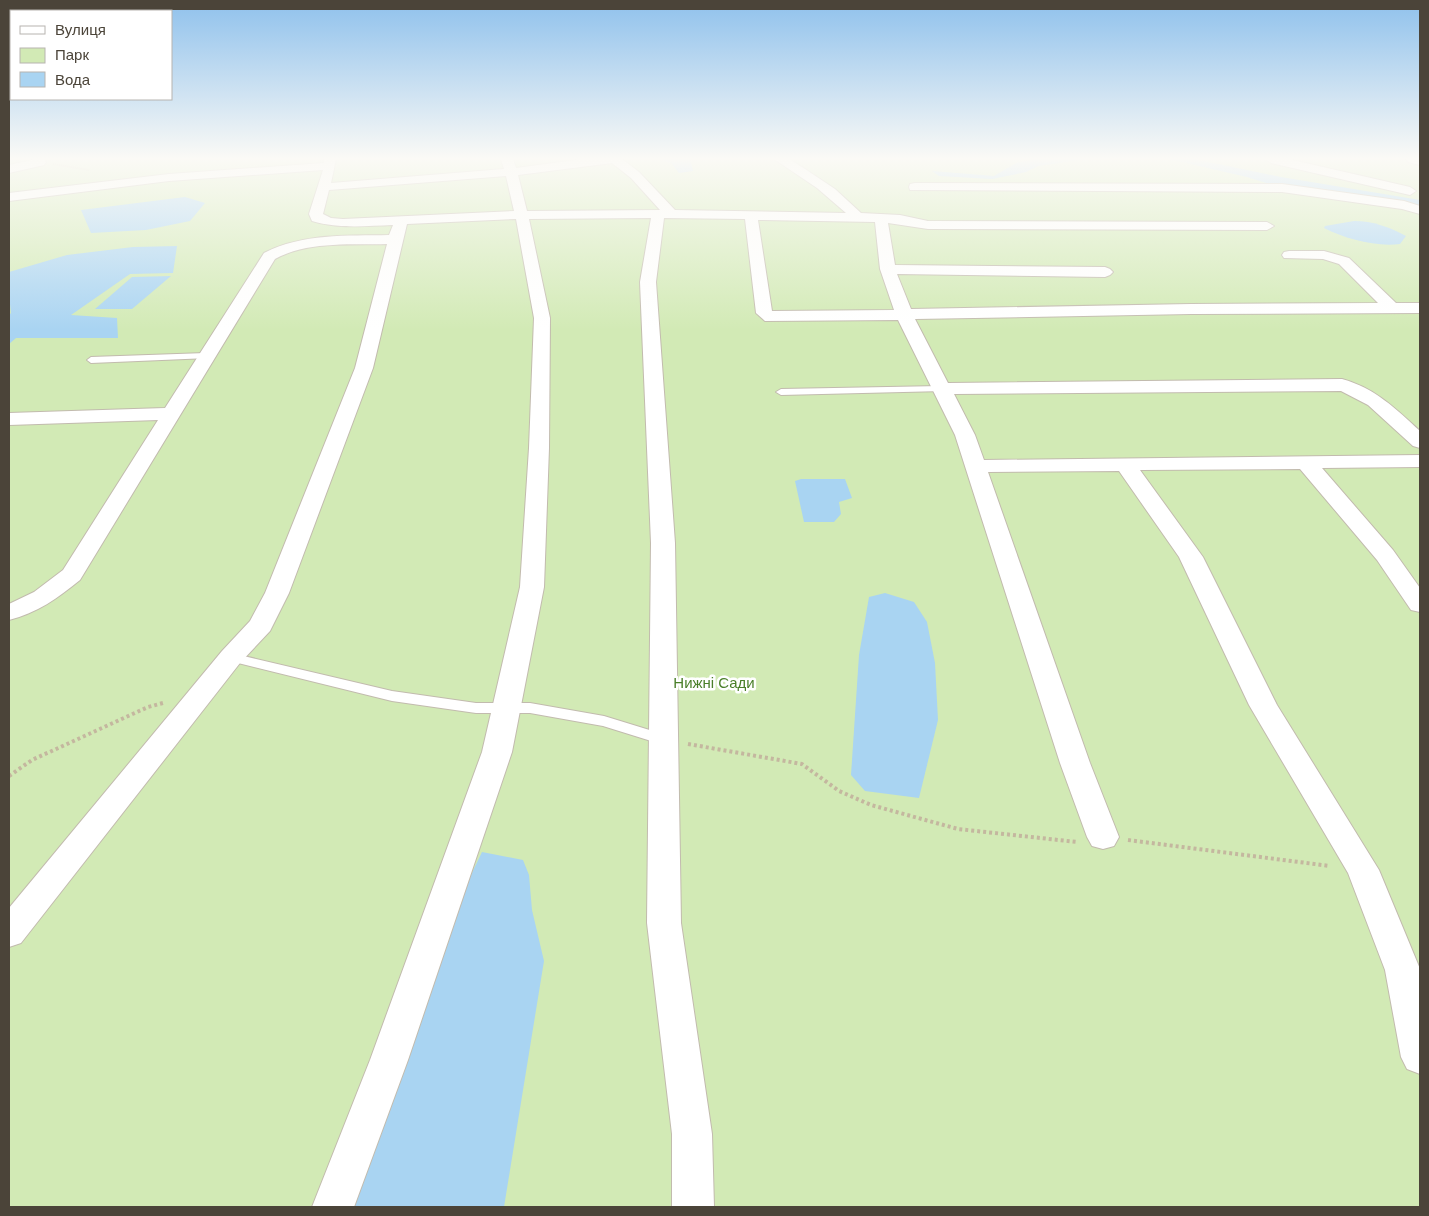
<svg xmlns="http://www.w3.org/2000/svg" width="1429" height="1216" font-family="'DM Sans',sans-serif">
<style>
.green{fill:#d2eab5}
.water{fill:#a9d4f2}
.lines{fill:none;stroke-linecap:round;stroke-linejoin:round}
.service-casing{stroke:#c2bbae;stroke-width:2}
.minor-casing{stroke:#c2bbae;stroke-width:2}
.path-far1{stroke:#c4b79f;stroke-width:2;stroke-dasharray:1 1;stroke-linecap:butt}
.path{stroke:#c4b79f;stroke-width:4;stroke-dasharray:3 3;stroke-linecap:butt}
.service{fill:#fff;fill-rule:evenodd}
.minor{fill:#fff;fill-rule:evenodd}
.labels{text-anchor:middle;stroke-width:5;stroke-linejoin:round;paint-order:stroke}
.park-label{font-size:15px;fill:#4a7f2a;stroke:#fff}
</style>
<rect width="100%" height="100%" fill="#f6f3ec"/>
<rect class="green" x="9" y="159" width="1411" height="1048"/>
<g class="water">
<path d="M 661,159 L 690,159 L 693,171 L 679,173 L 672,164 Z"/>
<path d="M 1035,159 L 1086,159 L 1038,166 L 1026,172 L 992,179 L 939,176 L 932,171 L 994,176 L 1018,162 Z"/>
<path d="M 1169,159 L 1194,159 L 1281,177 L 1420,200 L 1420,206 L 1282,188 L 1247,177 Z"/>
<path d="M 185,197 L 205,203 L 190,221 L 146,230 L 91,233 L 81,210 Z"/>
<path d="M 1354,221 C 1373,221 1389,227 1406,236 L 1400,244 C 1375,247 1346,239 1324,228 L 1325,226 Z"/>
<path d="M 177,246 L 173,273 L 130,274 L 71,315 L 117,318 L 118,338 L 16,338 L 9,344 L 9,315 L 11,313 L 9,296 L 9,272 L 67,255 L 133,247 Z"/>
<path d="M 171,276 L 132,309 L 95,309 L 132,277 Z"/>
<path d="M 801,479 L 845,479 L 852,498 L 839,502 L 841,514 L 834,522 L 804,522 L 795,481 Z"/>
<path d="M 885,593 L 914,602 L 927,622 L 935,663 L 938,720 L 919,798 L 865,791 L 851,775 L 859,655 L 869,597 Z"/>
<path d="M 482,852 L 523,860 L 529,875 L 532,910 L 544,961 L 504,1207 L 344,1207 L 454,910 Z"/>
</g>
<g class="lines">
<defs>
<g id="service">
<path d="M 206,353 L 209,354 L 209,358 L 91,363 L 87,360 L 91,357 Z"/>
<path d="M 941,386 L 944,387 L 944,391 L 781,395 L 776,392 L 781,389 Z"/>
<path d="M 231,653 L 392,691 L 476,703 L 530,703 L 604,716 L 669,736 L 671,740 L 669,744 L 664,745 L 603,726 L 530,713 L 476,713 L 392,701 L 226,660 L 224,657 Z"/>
</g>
<g id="minor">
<path d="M 36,159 L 44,159 L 46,162 L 44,165 L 9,173 L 9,165 Z"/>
<path d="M 324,159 L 336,159 L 331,183 L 504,169 L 501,159 L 513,159 L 516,168 L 583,159 L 622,159 L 639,172 L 675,210 L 846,213 L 817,188 L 774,159 L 789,159 L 805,169 L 835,189 L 861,213 L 900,215 L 928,221 L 1267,222 L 1274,226 L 1267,230 L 928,229 L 888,223 L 895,265 L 1105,267 L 1110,269 L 1113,272 L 1110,275 L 1105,277 L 897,274 L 911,309 L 1191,304 L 1378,303 L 1339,264 L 1323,259 L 1284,258 L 1282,255 L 1284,252 L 1289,251 L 1324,251 L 1349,258 L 1396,303 L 1420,303 L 1420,313 L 1191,314 L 915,319 L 948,383 L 1342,379 C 1375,388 1396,409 1420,431 L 1420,448 L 1413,446 L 1368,405 L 1341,391 L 954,394 L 975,435 L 984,460 L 1420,455 L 1420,467 L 1322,468 L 1393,550 L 1420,588 L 1420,612 L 1411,610 L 1377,560 L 1300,469 L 1140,470 L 1203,557 L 1277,705 L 1379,870 L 1420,969 L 1420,1074 L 1407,1069 L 1401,1057 L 1385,970 L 1348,873 L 1249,705 L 1179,557 L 1119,471 L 988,472 L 1090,763 L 1119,837 L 1114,846 L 1103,849 L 1092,846 L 1087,837 L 1060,763 L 955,435 L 898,320 L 765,321 L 756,313 L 745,219 L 664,218 L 656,282 L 675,543 L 681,923 L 712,1134 L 714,1207 L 672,1207 L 672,1134 L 647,923 L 651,543 L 640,282 L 651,218 L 529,219 L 550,318 L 549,448 L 544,587 L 512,752 L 408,1060 L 354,1207 L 312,1207 L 370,1060 L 482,752 L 520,587 L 529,448 L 534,318 L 516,219 L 407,224 L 373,368 L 289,593 L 270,631 L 240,663 L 21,943 L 9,947 L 9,908 L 222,651 L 250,621 L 265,593 L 355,368 L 387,244 C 350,245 308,241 275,259 L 80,580 C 58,598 37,613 9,620 L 9,604 L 34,592 L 63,570 L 158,420 L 9,425 L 9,413 L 165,408 L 264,253 C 302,233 347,236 389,235 L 393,225 C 365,226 339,229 312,221 L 309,214 L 323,170 L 169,181 L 9,201 L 9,193 L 169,174 L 324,163 ZM 612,163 L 631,178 L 660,210 L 527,211 L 518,175 ZM 506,176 L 514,211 L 343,219 L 331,218 L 323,214 L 329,190 ZM 758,220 L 875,222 L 880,269 L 894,310 L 772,311 Z"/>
<path d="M 1265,159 L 1288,159 L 1410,187 L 1416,191 L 1410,195 L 1271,163 Z"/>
<path d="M 1406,159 L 1420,159 L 1420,165 L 1408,162 Z"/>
<path d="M 915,183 L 1282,184 L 1404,201 L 1420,206 L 1420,214 L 1402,209 L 1282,192 L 910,190 L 909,187 L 910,184 Z"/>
</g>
</defs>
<use href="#service" class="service-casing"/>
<use href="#minor" class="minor-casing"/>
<path class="path-far1" d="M 53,164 L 89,170"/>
<g class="path">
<path d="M 688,744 L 802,764 L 839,791 L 871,805 L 958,829 L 1077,842"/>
<path d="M 9,776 L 32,760 L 148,707 L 163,703"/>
<path d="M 1128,840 L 1330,866"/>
</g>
<use href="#service" class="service"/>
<use href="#minor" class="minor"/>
</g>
<linearGradient id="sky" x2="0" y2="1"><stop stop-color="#8fc1ec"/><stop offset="0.48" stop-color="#fbfaf6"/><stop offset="1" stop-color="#fbfaf6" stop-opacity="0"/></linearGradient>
<rect width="1429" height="330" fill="url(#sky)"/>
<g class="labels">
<g class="park-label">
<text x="714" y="688">Нижні Сади</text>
</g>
</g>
<rect width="1429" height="1216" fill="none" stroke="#4b4439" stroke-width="20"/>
<rect x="10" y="10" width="162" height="90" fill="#ffffff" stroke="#b7b4b0"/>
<rect x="20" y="26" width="25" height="8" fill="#ffffff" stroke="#b7b4b0"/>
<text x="55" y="35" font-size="15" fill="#4b4439">Вулиця</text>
<rect x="20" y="48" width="25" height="15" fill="#d2eab5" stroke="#b7b4b0"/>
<text x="55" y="60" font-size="15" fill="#4b4439">Парк</text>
<rect x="20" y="72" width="25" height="15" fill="#a9d4f2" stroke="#b7b4b0"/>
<text x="55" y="85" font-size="15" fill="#4b4439">Вода</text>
</svg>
